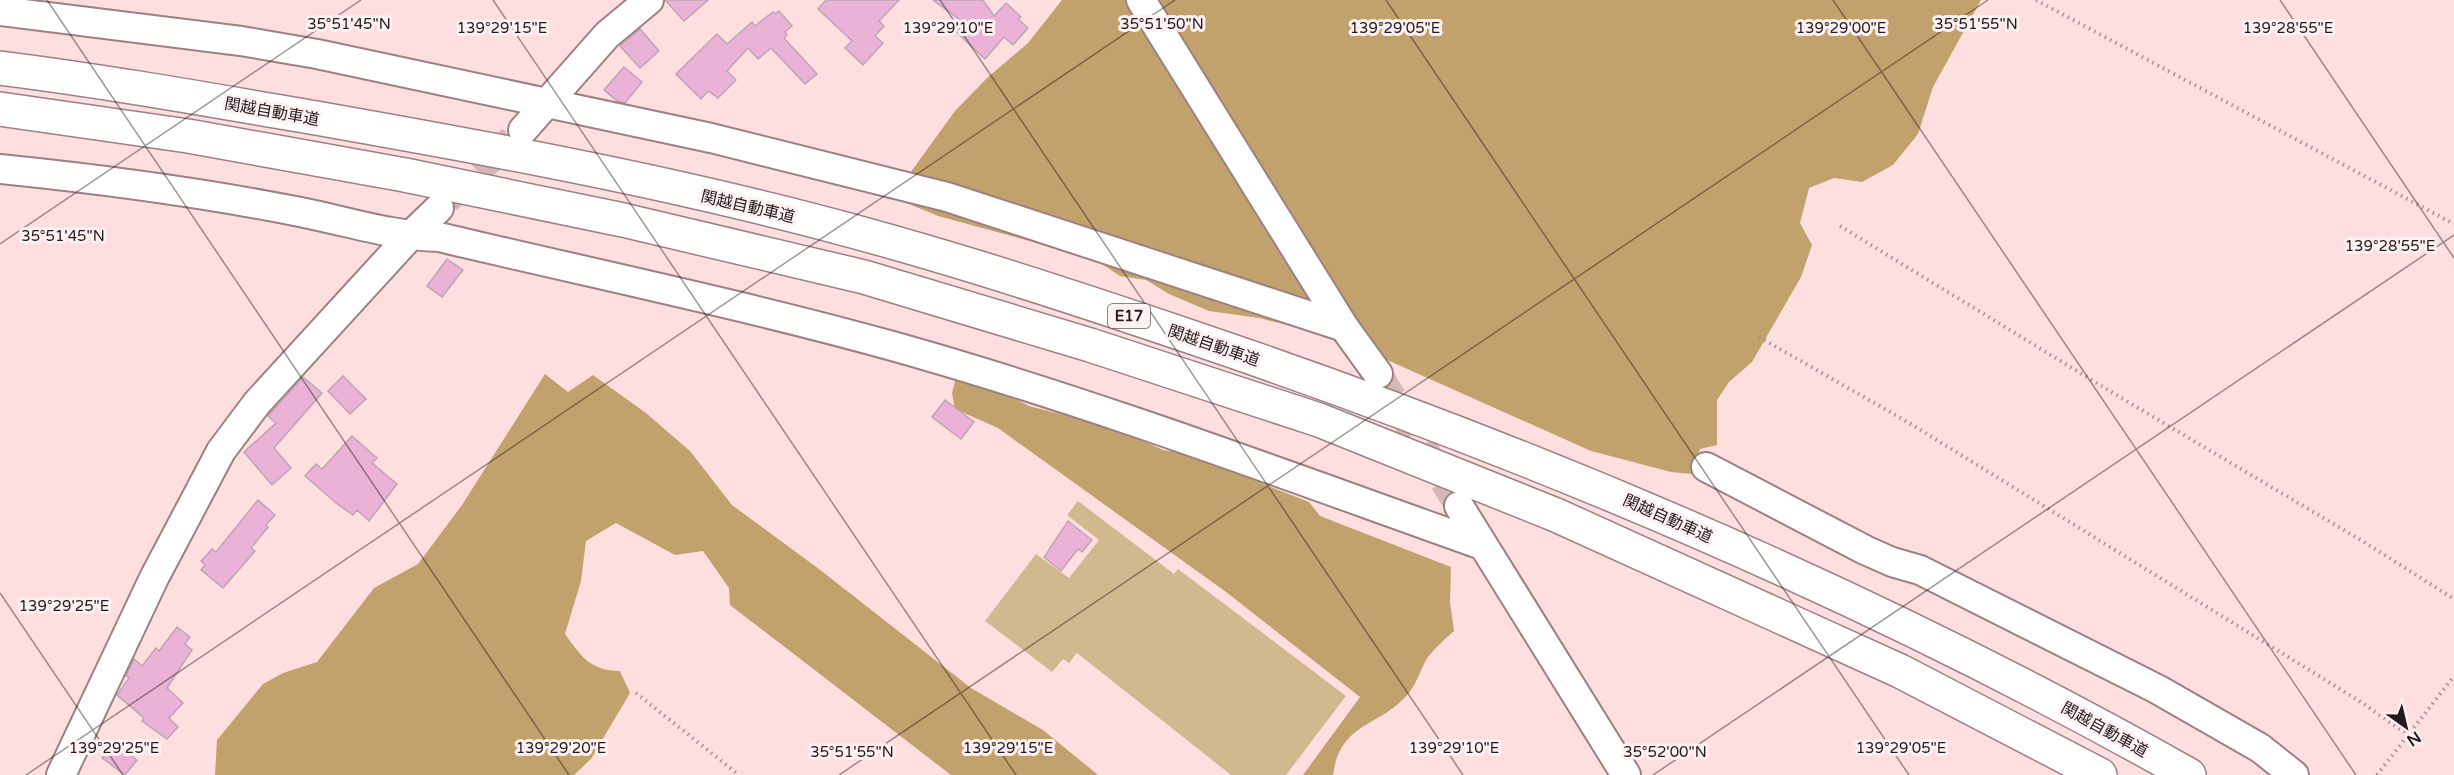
<svg xmlns="http://www.w3.org/2000/svg" width="2454" height="775" font-family="'Varela Round','Noto Sans JP',sans-serif">
<style>
.green{fill:#d2b88e}
.forest{fill:#c2a26c}
.building{fill:#eab2d6;stroke:#bea5b5;stroke-width:1.5}
.lines{fill:none;stroke-linecap:round;stroke-linejoin:round}
.minor-tunnel{stroke:#d3b7b9;stroke-width:28;stroke-dasharray:28 14;stroke-linecap:butt}
.minor-casing{stroke:#9d8082;stroke-width:32}
.highway-casing{stroke:#9d8082;stroke-width:36}
.path{stroke:#a99193;stroke-width:4;stroke-dasharray:1.5 4.5;stroke-linecap:butt}
.minor{stroke:#fff;stroke-width:28}
.highway{stroke:#fff;stroke-width:33}
.ticks{fill:none;stroke:#251a1b;stroke-width:1.5;stroke-opacity:0.45}
.labels{text-anchor:middle;stroke-width:6;stroke-linejoin:round;paint-order:stroke}
.shield{fill:#fef1f2;stroke:#665a5c;stroke-width:1.5}
.shield-label{font-size:15px;font-weight:bold;fill:#251a1b}
.street-label{font-size:16px;fill:#251a1b;stroke:#fef1f2}
.ticks-label{font-size:15px;text-anchor:middle;fill:#251a1b;stroke:#fef1f2;stroke-width:6;stroke-linejoin:round;paint-order:stroke}
</style>
<rect width="100%" height="100%" fill="#ffdee0"/>
<path class="green" d="M 1078,501 L 1174,574 L 1178,569 L 1346,696 L 1286,775 L 1231,775 L 1077,653 L 1069,663 L 1063,659 L 1052,672 L 985,621 L 1036,554 L 1069,578 L 1099,540 L 1067,515 Z"/>
<g class="forest">
<path d="M 1062,0 L 1981,0 L 1933,87 L 1918,134 L 1893,165 L 1862,182 L 1834,178 L 1809,188 L 1800,223 L 1812,245 L 1801,277 L 1752,362 L 1729,382 L 1717,400 L 1717,445 L 1700,449 L 1692,474 L 1671,472 L 1591,451 L 1338,338 L 1259,318 L 1209,311 L 1169,294 L 1146,280 L 1120,276 L 1093,258 L 938,216 L 904,202 L 905,180 L 955,111 L 987,78 L 1028,43 Z"/>
<path d="M 545,374 L 568,392 L 593,375 L 646,413 L 690,451 L 732,505 L 819,569 L 971,688 L 1043,730 L 1098,775 L 951,775 L 730,605 L 729,588 L 703,551 L 675,555 L 616,523 L 586,541 L 581,581 L 565,634 C 581,656 590,671 620,671 L 630,693 L 591,759 L 574,775 L 215,775 L 217,740 L 263,684 L 283,673 L 317,662 L 374,588 L 418,564 L 462,505 Z"/>
<path d="M 972,378 L 1029,406 L 1118,429 L 1163,450 L 1203,455 L 1268,486 L 1309,502 L 1320,516 L 1451,567 L 1450,602 L 1454,631 C 1445,639 1435,648 1428,657 C 1421,668 1418,680 1411,690 C 1383,728 1341,719 1333,775 L 1303,775 L 1360,697 L 1226,592 L 998,428 L 955,409 L 952,393 L 955,381 Z"/>
</g>
<g class="building">
<path d="M 665,0 L 708,0 L 684,21 Z"/>
<path d="M 826,0 L 899,0 L 879,21 L 884,26 L 875,36 L 883,43 L 863,65 L 845,48 L 852,41 L 818,9 Z"/>
<path d="M 933,0 L 983,0 L 994,16 L 1006,3 L 1021,17 L 1018,19 L 1028,28 L 1013,45 L 1004,37 L 985,59 L 953,29 L 960,20 Z"/>
<path d="M 779,11 L 792,26 L 785,32 L 787,35 L 784,38 L 817,74 L 805,84 L 771,48 L 758,59 L 748,48 L 727,71 L 736,80 L 718,98 L 708,91 L 701,99 L 676,74 L 717,34 L 727,44 L 752,22 L 755,26 L 773,12 L 775,14 Z"/>
<path d="M 640,29 L 659,51 L 640,68 L 620,46 Z"/>
<path d="M 624,67 L 642,82 L 625,103 L 617,101 L 604,90 Z"/>
<path d="M 447,259 L 463,270 L 442,297 L 427,286 Z"/>
<path d="M 343,376 L 366,399 L 350,414 L 328,391 Z"/>
<path d="M 303,377 L 322,393 L 274,448 L 291,468 L 272,485 L 244,452 L 276,423 L 268,416 Z"/>
<path d="M 945,400 L 974,422 L 961,439 L 932,417 Z"/>
<path d="M 352,436 L 377,458 L 372,463 L 397,484 L 369,521 L 357,510 L 353,515 L 336,503 L 305,476 L 316,464 L 322,469 Z"/>
<path d="M 258,500 L 275,515 L 266,525 L 268,527 L 251,548 L 255,551 L 223,588 L 201,570 L 205,565 L 201,561 L 212,549 L 216,552 Z"/>
<path d="M 1068,521 L 1092,540 L 1082,552 L 1078,549 L 1061,571 L 1044,557 Z"/>
<path d="M 177,627 L 190,637 L 185,644 L 192,650 L 167,688 L 183,703 L 169,718 L 178,727 L 167,739 L 142,721 L 144,718 L 117,695 L 129,678 L 126,676 L 134,659 L 142,666 L 156,648 L 159,651 Z"/>
<path d="M 114,742 L 137,760 L 125,775 L 102,758 Z"/>
</g>
<g class="lines">
<g class="minor-tunnel">
<path d="M 447,200 L 512,139"/>
<path d="M 1378,374 L 1459,506"/>
</g>
<defs>
<g id="minor">
<path d="M 1141,0 L 1344,327 L 1378,374"/>
<path d="M 0,11 L 241,41 L 317,54 L 711,138 L 947,197 L 1344,327"/>
<path d="M 523,130 L 607,35 L 649,0"/>
<path d="M 0,169 C 98,179 198,192 295,211 C 343,220 390,236 439,237 C 591,273 745,305 896,347 C 1095,403 1288,476 1482,545"/>
<path d="M 1706,467 L 1865,550 L 1892,562 L 1920,570 L 2157,689 L 2260,748 L 2294,775"/>
<path d="M 1459,506 L 1626,775"/>
<path d="M 61,775 L 154,578 L 221,451 L 257,403 L 409,237 L 439,208"/>
</g>
<g id="highway">
<path d="M 0,68 C 112,82 222,102 333,121 C 474,146 616,172 755,206 C 906,242 1053,290 1200,340 C 1542,456 1874,597 2189,775"/>
<path d="M 0,109 L 188,136 L 405,175 L 623,220 L 864,277 L 1090,345 L 1319,420 L 1556,515 L 1900,671 L 2100,775"/>
</g>
</defs>
<use href="#minor" class="minor-casing"/>
<use href="#highway" class="highway-casing"/>
<g class="path">
<path d="M 2036,0 L 2454,224"/>
<path d="M 1840,226 L 2108,390 L 2364,542 L 2454,599"/>
<path d="M 1759,337 L 1911,424 L 2361,702 L 2408,735"/>
<path d="M 636,693 L 739,775"/>
<path d="M 2377,775 L 2454,676"/>
</g>
<use href="#minor" class="minor"/>
<use href="#highway" class="highway"/>
</g>
<path class="ticks" d="M 47,0 L 569,775M 493,0 L 1016,775M 940,0 L 1463,775M 1386,0 L 1909,775M 1833,0 L 2356,775M 2280,0 L 2454,258M 0,244 L 361,0M 0,593 L 123,775M 26,775 L 1175,0M 839,775 L 1988,0M 1653,775 L 2454,235"/>
<g class="labels">
<rect class="shield" x="1108" y="304" width="42" height="24" rx="4.5"/>
<g class="shield-label">
<text x="1129" y="321">E17</text>
</g>
<g class="street-label">
<text transform="translate(272 111) rotate(10)" y="6">関越自動車道</text>
<text transform="translate(748 206) rotate(13)" y="6">関越自動車道</text>
<text transform="translate(1214 345) rotate(19)" y="6">関越自動車道</text>
<text transform="translate(1668 518) rotate(24)" y="6">関越自動車道</text>
<text transform="translate(2105 729) rotate(29)" y="6">関越自動車道</text>
</g>
</g>
<g class="ticks-label">
<text x="1976" y="29">35°51'55"N</text>
<text x="349" y="29">35°51'45"N</text>
<text x="1162" y="29">35°51'50"N</text>
<text x="948" y="33">139°29'10"E</text>
<text x="1841" y="33">139°29'00"E</text>
<text x="502" y="33">139°29'15"E</text>
<text x="1395" y="33">139°29'05"E</text>
<text x="2288" y="33">139°28'55"E</text>
<text x="63" y="241">35°51'45"N</text>
<text x="2390" y="251">139°28'55"E</text>
<text x="64" y="611">139°29'25"E</text>
<text x="114" y="753">139°29'25"E</text>
<text x="561" y="753">139°29'20"E</text>
<text x="1008" y="753">139°29'15"E</text>
<text x="1454" y="753">139°29'10"E</text>
<text x="1901" y="753">139°29'05"E</text>
<text x="852" y="757">35°51'55"N</text>
<text x="1665" y="757">35°52'00"N</text>
</g>
<g transform="translate(2406 727) rotate(146)" stroke="#fef1f2" stroke-width="4.5" paint-order="stroke">
<path d="M0-4.5L10 22L0 15L-10 22Z" fill="#251a1b"/>
<text y="-9" font-size="16" font-weight="bold" text-anchor="middle" fill="#251a1b">N</text>
</g>
</svg>
